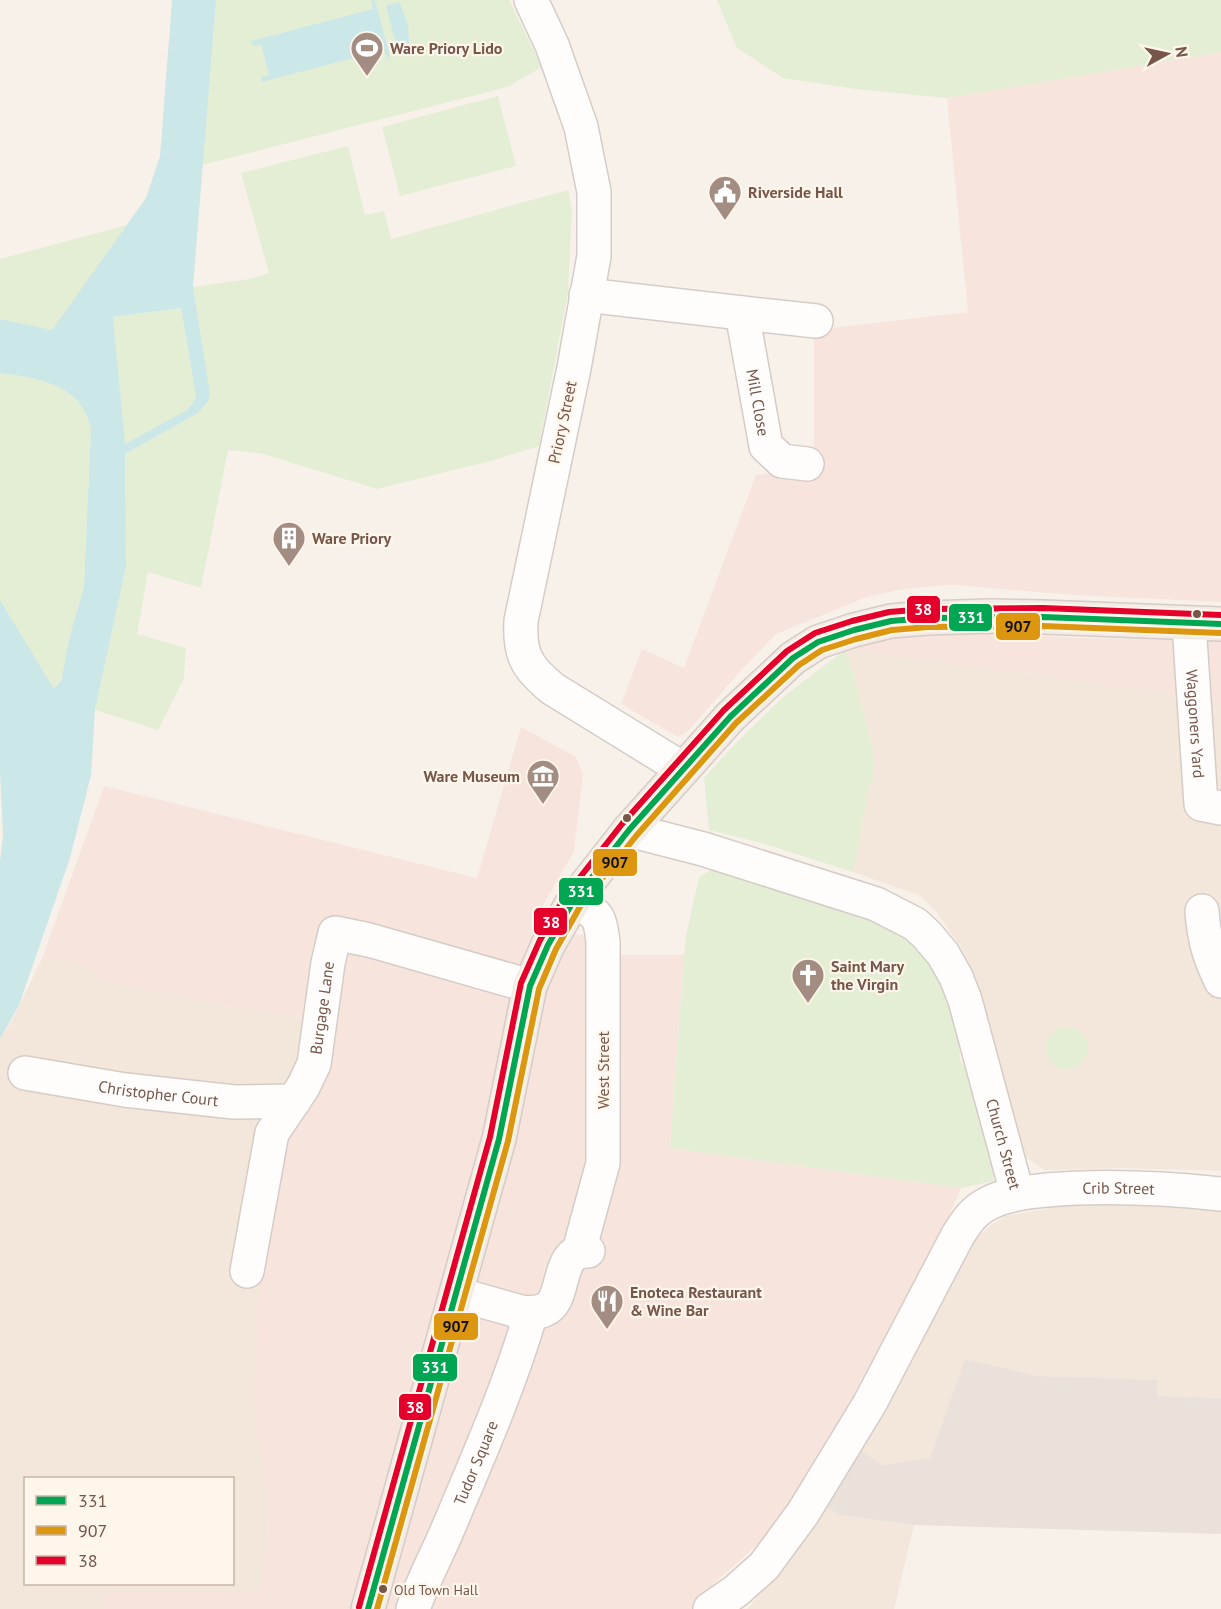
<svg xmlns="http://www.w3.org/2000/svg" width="1221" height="1609" font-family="'PT Sans',sans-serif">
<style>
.residential{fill:#f3e6da;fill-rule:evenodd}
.commercial{fill:#f7e5dd}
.industrial{fill:#eae1db}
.green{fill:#e4eed4}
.water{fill:#cbe7e8;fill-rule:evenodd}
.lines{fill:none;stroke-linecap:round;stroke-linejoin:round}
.street-casing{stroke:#d6ccc7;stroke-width:36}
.primary-casing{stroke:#d6cbc6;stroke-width:36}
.street{stroke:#fefdfc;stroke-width:33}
.primary{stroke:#f2ece5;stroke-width:33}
.bus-1-casing{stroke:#fff6eb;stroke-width:10}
.bus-2-casing{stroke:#fff6eb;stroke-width:10}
.bus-3-casing{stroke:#fff6eb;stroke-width:10}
.bus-1{stroke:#00a651;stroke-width:6}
.bus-2{stroke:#dd960f;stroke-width:6}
.bus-3{stroke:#e4002b;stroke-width:6}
.bus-dot{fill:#765649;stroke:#fff6eb;stroke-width:2}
.labels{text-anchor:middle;stroke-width:4.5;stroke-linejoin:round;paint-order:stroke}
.bus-label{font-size:14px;fill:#765649;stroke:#fff6eb;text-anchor:start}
.poi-label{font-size:16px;font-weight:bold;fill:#765649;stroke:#fff6eb;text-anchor:start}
.street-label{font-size:16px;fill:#765649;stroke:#fff6eb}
.line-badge{stroke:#fff6eb;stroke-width:2}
.badge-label{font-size:16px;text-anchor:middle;font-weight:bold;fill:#fff}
.pale-badge-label{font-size:16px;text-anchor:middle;font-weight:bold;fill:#111}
</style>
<rect width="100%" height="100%" fill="#f7f1ea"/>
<g class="residential">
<path d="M 846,649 L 1221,701 L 1221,1171 L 1120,1168 L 1044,1170 L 1019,1152 L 977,980 L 961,947 L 936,911 L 919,895 L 853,872 L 869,787 L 874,776 L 874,752 Z"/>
<path d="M 42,959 L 78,962 L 107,982 L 203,1002 L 308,1019 L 323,1082 L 313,1102 L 296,1118 L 253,1401 L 268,1504 L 267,1542 L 259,1592 L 106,1592 L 104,1609 L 0,1609 L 0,1039 L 11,1022 ZM 26,1478 L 232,1478 L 232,1584 L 26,1584 Z"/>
<path d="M 1108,1201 L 1221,1208 L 1221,1398 L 1157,1396 L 1157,1380 L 1038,1376 L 965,1360 L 930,1458 L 882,1465 L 854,1446 L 918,1350 L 965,1256 L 979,1236 L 992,1224 L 1006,1216 L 1080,1203 Z"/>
<path d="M 822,1504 L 840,1515 L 914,1525 L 894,1609 L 747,1609 L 771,1582 Z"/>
</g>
<g class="commercial">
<path d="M 1221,52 L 1221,602 L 1074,595 L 952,585 L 904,589 L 867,597 L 776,634 L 736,676 L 688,731 L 678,737 L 621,704 L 642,649 L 684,668 L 756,475 L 814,469 L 814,330 L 968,312 L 947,98 Z"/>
<path d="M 1000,633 L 1079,638 L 1221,641 L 1221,701 L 846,649 L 902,635 Z"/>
<path d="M 521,727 L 576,757 L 583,774 L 574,851 L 542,907 L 573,934 L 592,936 L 594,955 L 684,955 L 670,1148 L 961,1188 L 928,1267 L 860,1396 L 780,1521 L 758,1544 L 713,1584 L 732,1609 L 104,1609 L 106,1592 L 259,1592 L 267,1542 L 268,1504 L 253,1401 L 261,1260 L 282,1147 L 296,1117 L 313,1102 L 323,1082 L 308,1019 L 203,1002 L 107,982 L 78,962 L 42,959 L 104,786 L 477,878 Z"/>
</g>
<path class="industrial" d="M 965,1359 L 1038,1376 L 1157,1380 L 1157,1396 L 1221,1398 L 1221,1534 L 914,1525 L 840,1515 L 822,1504 L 854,1446 L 882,1465 L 930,1458 Z"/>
<g class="green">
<path d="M 216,0 L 509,0 L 542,67 L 507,87 L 202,165 Z"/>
<path d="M 717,0 L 1221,0 L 1221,52 L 947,98 L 856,89 L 783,78 L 737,48 Z"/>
<path d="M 498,96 L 516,166 L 400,196 L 382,127 Z"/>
<path d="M 348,146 L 365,215 L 384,211 L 391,239 L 568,190 L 572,209 L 568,292 L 539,446 L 491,461 L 377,489 L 260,453 L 228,450 L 201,588 L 148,572 L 137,634 L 186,648 L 184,678 L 158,730 L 95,710 L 126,566 L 125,454 L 198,413 L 210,393 L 193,287 L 249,279 L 269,273 L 241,173 Z"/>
<path d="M 127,225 L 52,331 L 0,319 L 0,259 Z"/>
<path d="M 181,308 L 196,396 L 192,404 L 187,410 L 124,445 L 113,317 Z"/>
<path d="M 0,373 C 38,378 81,384 91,428 L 84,587 L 70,635 L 61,681 L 54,689 L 0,600 Z"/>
<path d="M 846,649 L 874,752 L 874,776 L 869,787 L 853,872 L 765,844 L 709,830 L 704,778 L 734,745 L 783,697 Z"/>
<path d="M 713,869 L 769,881 L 885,922 L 918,945 L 943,983 L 959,1024 L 960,1060 L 974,1080 L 995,1167 L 993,1181 L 961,1188 L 670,1148 L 684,955 L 686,936 L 699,877 Z"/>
<circle cx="1067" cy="1048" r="21"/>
</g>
<g class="water">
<path d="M 172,0 L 216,0 L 193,287 L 210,393 L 208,401 L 198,413 L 125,454 L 126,566 L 95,710 L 91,775 L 70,858 L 19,1005 L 0,1039 L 0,861 L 3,836 L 0,772 L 0,600 L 54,689 L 61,681 L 70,635 L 84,587 L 91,428 C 81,384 38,378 0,373 L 0,319 L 52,330 L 146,198 L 160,156 ZM 181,308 L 196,396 L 192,404 L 187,410 L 125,444 L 113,317 Z"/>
<path d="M 375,0 L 390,56 L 388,56 L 389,59 L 387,59 L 384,50 L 262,82 L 261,77 L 269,75 L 261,44 L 253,46 L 251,41 L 373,9 L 371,1 Z"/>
<path d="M 399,2 L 408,24 L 409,44 L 397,47 L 386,6 Z"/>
</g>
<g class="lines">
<defs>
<g id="street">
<path d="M 531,0 L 552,45 L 581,127 L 594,192 L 594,256 L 574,368 L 521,621 C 519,655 527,668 553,689 L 683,769"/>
<path id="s1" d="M 586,295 L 742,313 L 766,446 L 782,461 L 807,464"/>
<path d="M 742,313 L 816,321"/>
<path id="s2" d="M 1189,624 L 1201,804 L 1221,808"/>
<path id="s3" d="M 629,830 L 703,849 L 876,904 L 915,924 L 927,935 L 943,954 L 956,977 L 965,1000 L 1017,1193"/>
<path d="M 574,900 C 597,915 600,913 603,942 L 603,1163 L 579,1251"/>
<path d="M 1202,911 C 1204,939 1209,956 1221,981"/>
<path id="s4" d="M 25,1073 L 125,1090 L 234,1102 L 294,1101"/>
<path id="s5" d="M 247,1271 L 272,1133 L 303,1087 L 314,1064 L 328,963 L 335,933 L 369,940 L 530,986"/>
<path d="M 457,1294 L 521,1312 C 528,1313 537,1313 544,1310 C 568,1301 554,1249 588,1251"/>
<path id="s6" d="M 413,1609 C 423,1580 438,1553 450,1524 C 479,1455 510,1385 531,1313"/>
<path id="s7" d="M 710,1609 L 736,1591 L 764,1566 L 803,1513 L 870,1403 L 958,1235 C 967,1221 974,1210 989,1203 C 1007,1194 1028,1192 1047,1190 C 1105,1185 1163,1188 1221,1194"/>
</g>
<path id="primary" d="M 368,1609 L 499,1139 L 530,986 L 548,945 L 574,900 L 629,830 L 730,717 L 793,658 L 818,642 L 854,630 L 891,621 L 927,618 L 990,616 L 1043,617 L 1221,624"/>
</defs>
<use href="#street" class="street-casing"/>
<use href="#primary" class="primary-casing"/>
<use href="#street" class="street"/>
<use href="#primary" class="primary"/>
<defs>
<path id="bus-1" d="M 368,1609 L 499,1139 L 530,986 L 548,945 L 574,900 L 629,830 L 730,717 L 793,658 L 818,642 L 854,630 L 891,621 L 927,618 L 1043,617 L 1221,624"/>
<path id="bus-2" d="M 377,1609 L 508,1141 L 539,989 L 556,949 L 581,905 L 636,836 L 736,723 L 799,665 L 822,650 L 856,639 L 892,630 L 928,627 L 1043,626 L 1221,633"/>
<path id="bus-3" d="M 359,1607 L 490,1137 L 521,983 L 540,940 L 566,895 L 622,824 L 724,710 L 787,651 L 815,633 L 852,621 L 889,612 L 927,609 L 1043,608 L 1221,615"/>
</defs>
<use href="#bus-1" class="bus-1-casing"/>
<use href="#bus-2" class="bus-2-casing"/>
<use href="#bus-3" class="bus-3-casing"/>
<use href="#bus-1" class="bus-1"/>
<use href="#bus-2" class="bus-2"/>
<use href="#bus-3" class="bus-3"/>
</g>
<defs>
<symbol id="stadium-pin" viewBox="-11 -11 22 30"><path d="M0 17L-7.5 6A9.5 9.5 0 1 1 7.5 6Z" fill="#a38c81" stroke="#fff6eb"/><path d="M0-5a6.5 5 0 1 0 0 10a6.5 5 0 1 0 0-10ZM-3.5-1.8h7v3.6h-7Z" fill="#fff"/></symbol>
<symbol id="civic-pin" viewBox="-11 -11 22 30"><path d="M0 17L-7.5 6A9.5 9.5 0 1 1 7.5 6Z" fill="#a38c81" stroke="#fff6eb"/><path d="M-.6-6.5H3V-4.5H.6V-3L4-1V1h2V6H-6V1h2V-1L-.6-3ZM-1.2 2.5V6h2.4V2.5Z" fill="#fff"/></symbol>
<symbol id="building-pin" viewBox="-11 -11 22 30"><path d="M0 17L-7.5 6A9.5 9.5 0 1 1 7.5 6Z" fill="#a38c81" stroke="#fff6eb"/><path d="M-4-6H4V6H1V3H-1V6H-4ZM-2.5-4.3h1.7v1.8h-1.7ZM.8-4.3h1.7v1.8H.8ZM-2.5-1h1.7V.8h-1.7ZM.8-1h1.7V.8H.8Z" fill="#fff"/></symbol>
<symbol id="museum-pin" viewBox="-11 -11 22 30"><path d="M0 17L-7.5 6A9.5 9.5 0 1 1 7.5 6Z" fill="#a38c81" stroke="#fff6eb"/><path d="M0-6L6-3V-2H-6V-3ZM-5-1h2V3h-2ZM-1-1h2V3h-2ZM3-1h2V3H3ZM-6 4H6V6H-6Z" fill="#fff"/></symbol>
<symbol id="church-pin" viewBox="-11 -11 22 30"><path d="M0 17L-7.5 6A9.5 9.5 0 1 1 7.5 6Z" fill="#a38c81" stroke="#fff6eb"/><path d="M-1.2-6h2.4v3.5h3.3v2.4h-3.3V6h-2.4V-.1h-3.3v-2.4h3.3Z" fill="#fff"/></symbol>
<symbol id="restaurant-pin" viewBox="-11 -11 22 30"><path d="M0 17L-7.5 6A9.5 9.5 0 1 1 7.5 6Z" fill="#a38c81" stroke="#fff6eb"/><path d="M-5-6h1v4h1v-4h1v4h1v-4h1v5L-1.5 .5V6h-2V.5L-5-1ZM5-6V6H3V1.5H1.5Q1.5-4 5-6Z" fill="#fff"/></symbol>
</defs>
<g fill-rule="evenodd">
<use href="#stadium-pin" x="348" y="29" width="38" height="52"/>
<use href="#civic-pin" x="706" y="173" width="38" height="52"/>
<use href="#building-pin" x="270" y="519" width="38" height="52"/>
<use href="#museum-pin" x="524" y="757" width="38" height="52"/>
<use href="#church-pin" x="789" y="956" width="38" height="52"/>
<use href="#restaurant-pin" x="588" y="1282" width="38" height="52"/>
</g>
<g class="bus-dot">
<circle cx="1197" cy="614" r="5"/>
<circle cx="627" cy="818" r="5"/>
<circle cx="383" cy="1589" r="5"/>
</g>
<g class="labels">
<g class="bus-label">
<text x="394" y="1595">Old Town Hall</text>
</g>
<g class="poi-label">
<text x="390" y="54">Ware Priory Lido</text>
<text x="748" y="198">Riverside Hall</text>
<text x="312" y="544">Ware Priory</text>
<text x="520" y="782" text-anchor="end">Ware Museum</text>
<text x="831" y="972">Saint Mary<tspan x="831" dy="18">the Virgin</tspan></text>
<text x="630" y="1298">Enoteca Restaurant<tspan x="630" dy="18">&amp; Wine Bar</tspan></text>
</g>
<g class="street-label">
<text dy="6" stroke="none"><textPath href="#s1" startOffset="248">Mill Close</textPath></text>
<text transform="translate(562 422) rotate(-78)" y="6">Priory Street</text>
<text dy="6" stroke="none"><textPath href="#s2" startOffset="100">Waggoners Yard</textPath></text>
<text dy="6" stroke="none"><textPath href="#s5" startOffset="278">Burgage Lane</textPath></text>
<text transform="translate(603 1070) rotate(-90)" y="6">West Street</text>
<text dy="6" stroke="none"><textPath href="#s4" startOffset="135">Christopher Court</textPath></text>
<text dy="6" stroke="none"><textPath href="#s3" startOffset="543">Church Street</textPath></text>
<text dy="6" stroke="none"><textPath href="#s7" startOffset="630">Crib Street</textPath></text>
<text dy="6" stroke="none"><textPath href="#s6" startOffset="159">Tudor Square</textPath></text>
</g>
</g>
<g class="line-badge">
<rect x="906" y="595" width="35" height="29" rx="6" fill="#e4002b"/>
<rect x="948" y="603" width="45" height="29" rx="6" fill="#00a651"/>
<rect x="995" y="612" width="46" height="29" rx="6" fill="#dd960f"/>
<rect x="592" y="848" width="46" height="29" rx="6" fill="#dd960f"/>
<rect x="558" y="877" width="46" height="29" rx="6" fill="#00a651"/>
<rect x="533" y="907" width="35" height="29" rx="6" fill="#e4002b"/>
<rect x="433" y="1312" width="46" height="29" rx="6" fill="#dd960f"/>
<rect x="412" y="1353" width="46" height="29" rx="6" fill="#00a651"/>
<rect x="398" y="1393" width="34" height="28" rx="6" fill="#e4002b"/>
</g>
<g class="badge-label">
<text x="923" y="615">38</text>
<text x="971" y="623">331</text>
<text x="581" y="897">331</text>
<text x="551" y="928">38</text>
<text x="435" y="1373">331</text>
<text x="415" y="1413">38</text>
</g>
<g class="pale-badge-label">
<text x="1018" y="632">907</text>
<text x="615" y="868">907</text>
<text x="456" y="1332">907</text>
</g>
<rect x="24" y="1477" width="210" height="108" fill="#fff6eb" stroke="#c8b6aa" stroke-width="1.5"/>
<rect x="36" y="1496" width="30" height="9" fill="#00a651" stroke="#c8b6aa" stroke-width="1.5"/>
<text x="78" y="1507" font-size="18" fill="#765649">331</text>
<rect x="36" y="1526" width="30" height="9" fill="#dd960f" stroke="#c8b6aa" stroke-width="1.5"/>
<text x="78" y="1537" font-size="18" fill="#765649">907</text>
<rect x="36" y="1556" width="30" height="9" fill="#e4002b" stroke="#c8b6aa" stroke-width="1.5"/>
<text x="78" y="1567" font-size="18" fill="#765649">38</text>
<g transform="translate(1167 54) rotate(82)" stroke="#fff6eb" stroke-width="4.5" paint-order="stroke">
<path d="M0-4.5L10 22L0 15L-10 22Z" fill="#765649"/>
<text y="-9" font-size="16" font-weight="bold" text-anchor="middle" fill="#765649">N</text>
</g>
</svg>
